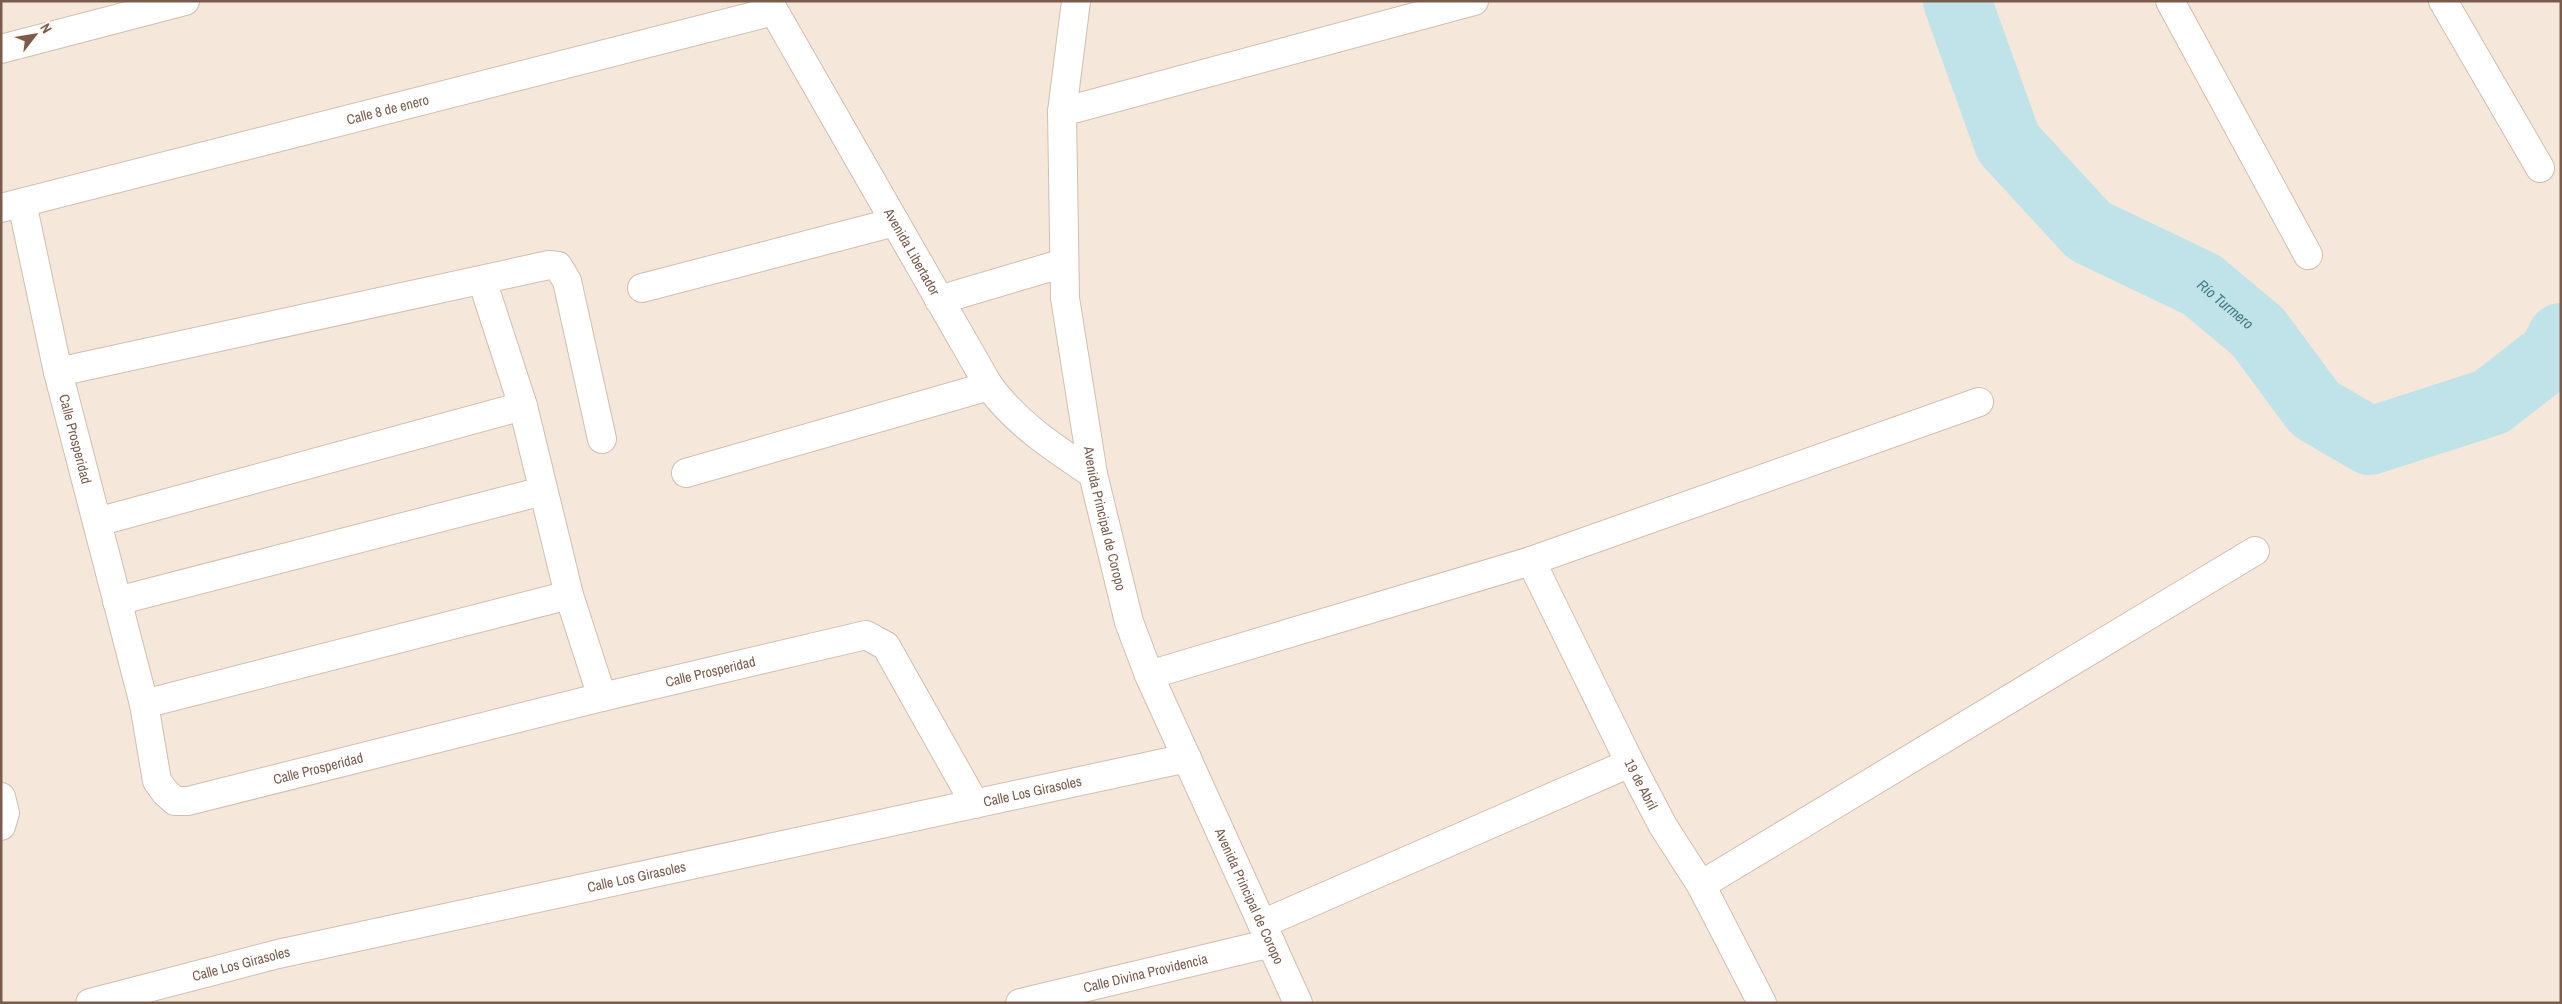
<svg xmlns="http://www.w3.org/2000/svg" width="2562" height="1004" font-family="'Archivo Narrow',sans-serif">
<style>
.residential{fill:#f5e8da}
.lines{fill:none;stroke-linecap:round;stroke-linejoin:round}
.river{stroke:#bfe3e8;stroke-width:68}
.minor-casing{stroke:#d1beb0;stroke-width:30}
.minor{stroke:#fff;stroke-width:28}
.labels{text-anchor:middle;stroke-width:4;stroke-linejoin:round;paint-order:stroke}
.street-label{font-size:14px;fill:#7a5c4d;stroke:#fffaf3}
.water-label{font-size:15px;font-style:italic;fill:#437c86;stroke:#fffaf3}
</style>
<rect width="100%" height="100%" fill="#fdf6ec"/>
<rect class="residential" x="1" y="1" width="2560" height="1002"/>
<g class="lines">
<path class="river" id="s1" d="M 1957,1 L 2008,143 L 2089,231 L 2202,285 L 2258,332 L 2315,409 L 2370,441 L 2491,402 L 2553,354 L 2561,337"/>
<defs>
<g id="minor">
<path id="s2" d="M 765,1 L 774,11 L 989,386 C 1017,424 1054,448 1093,474"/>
<path id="s3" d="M 1076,1 L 1062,112 L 1065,298 L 1093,474 L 1129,622 L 1149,675 L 1298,1003"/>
<path d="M 2170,1 L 2308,255"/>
<path d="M 2443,1 L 2540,168"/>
<path d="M 1,49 L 185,1"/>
<path d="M 1062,112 L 1474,1"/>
<path id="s4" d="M 22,203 L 58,372 L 144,704 L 157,781 L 165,792 L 175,801 L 188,801 L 602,697 L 866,635 L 886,646 L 975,804"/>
<path id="s5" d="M 1,208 L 774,11"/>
<path d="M 482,280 L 523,406 L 569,595 L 602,697"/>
<path d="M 642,288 L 895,222"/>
<path d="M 939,300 L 1064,263"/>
<path d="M 58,372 L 549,265 L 558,266 L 567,281 L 602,439"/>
<path d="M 686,473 L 989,386"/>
<path d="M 97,522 L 523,406"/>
<path id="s6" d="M 1531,561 L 1630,763 L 1663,826 L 1701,885 L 1762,1003"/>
<path d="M 117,601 L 543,491"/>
<path d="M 1149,675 L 1531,561 L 1979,402"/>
<path d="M 144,704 L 569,595"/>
<path d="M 1,797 L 5,813 L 1,826"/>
<path d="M 1701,885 L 2255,551"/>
<path d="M 1262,924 L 1630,763"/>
<path id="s7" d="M 90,1003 L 278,954 L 1187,758"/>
<path id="s8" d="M 1020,1003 L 1271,943"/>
</g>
</defs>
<use href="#minor" class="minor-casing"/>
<use href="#minor" class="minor"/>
</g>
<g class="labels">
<g class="street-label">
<text dy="5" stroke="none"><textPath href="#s5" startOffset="399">Calle 8 de enero</textPath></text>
<text dy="5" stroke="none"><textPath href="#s2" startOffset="291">Avenida Libertador</textPath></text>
<text dy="5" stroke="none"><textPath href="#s4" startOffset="242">Calle Prosperidad</textPath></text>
<text dy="5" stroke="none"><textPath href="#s3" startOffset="522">Avenida Principal de Coropo</textPath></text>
<text dy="5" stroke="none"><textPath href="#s4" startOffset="1172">Calle Prosperidad</textPath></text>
<text dy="5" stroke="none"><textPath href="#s4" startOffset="768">Calle Prosperidad</textPath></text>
<text dy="5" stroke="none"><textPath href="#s6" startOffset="249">19 de Abril</textPath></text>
<text dy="5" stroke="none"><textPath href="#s7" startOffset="966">Calle Los Girasoles</textPath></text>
<text dy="5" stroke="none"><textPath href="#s7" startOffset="561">Calle Los Girasoles</textPath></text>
<text dy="5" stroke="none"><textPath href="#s3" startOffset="928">Avenida Principal de Coropo</textPath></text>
<text dy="5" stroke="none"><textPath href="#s7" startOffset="156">Calle Los Girasoles</textPath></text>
<text dy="5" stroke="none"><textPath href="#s8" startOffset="129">Calle Divina Providencia</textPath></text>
</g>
<g class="water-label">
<text dy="5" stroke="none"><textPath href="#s1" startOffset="426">Río Turmero</textPath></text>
</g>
</g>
<rect width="2562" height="1004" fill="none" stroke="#7a5c4d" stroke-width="5"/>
<g transform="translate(35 35) rotate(59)" stroke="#fffaf3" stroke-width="4" paint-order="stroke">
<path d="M0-4L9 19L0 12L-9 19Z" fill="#7a5c4d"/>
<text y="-8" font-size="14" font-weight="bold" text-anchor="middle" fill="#7a5c4d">N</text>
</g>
</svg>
